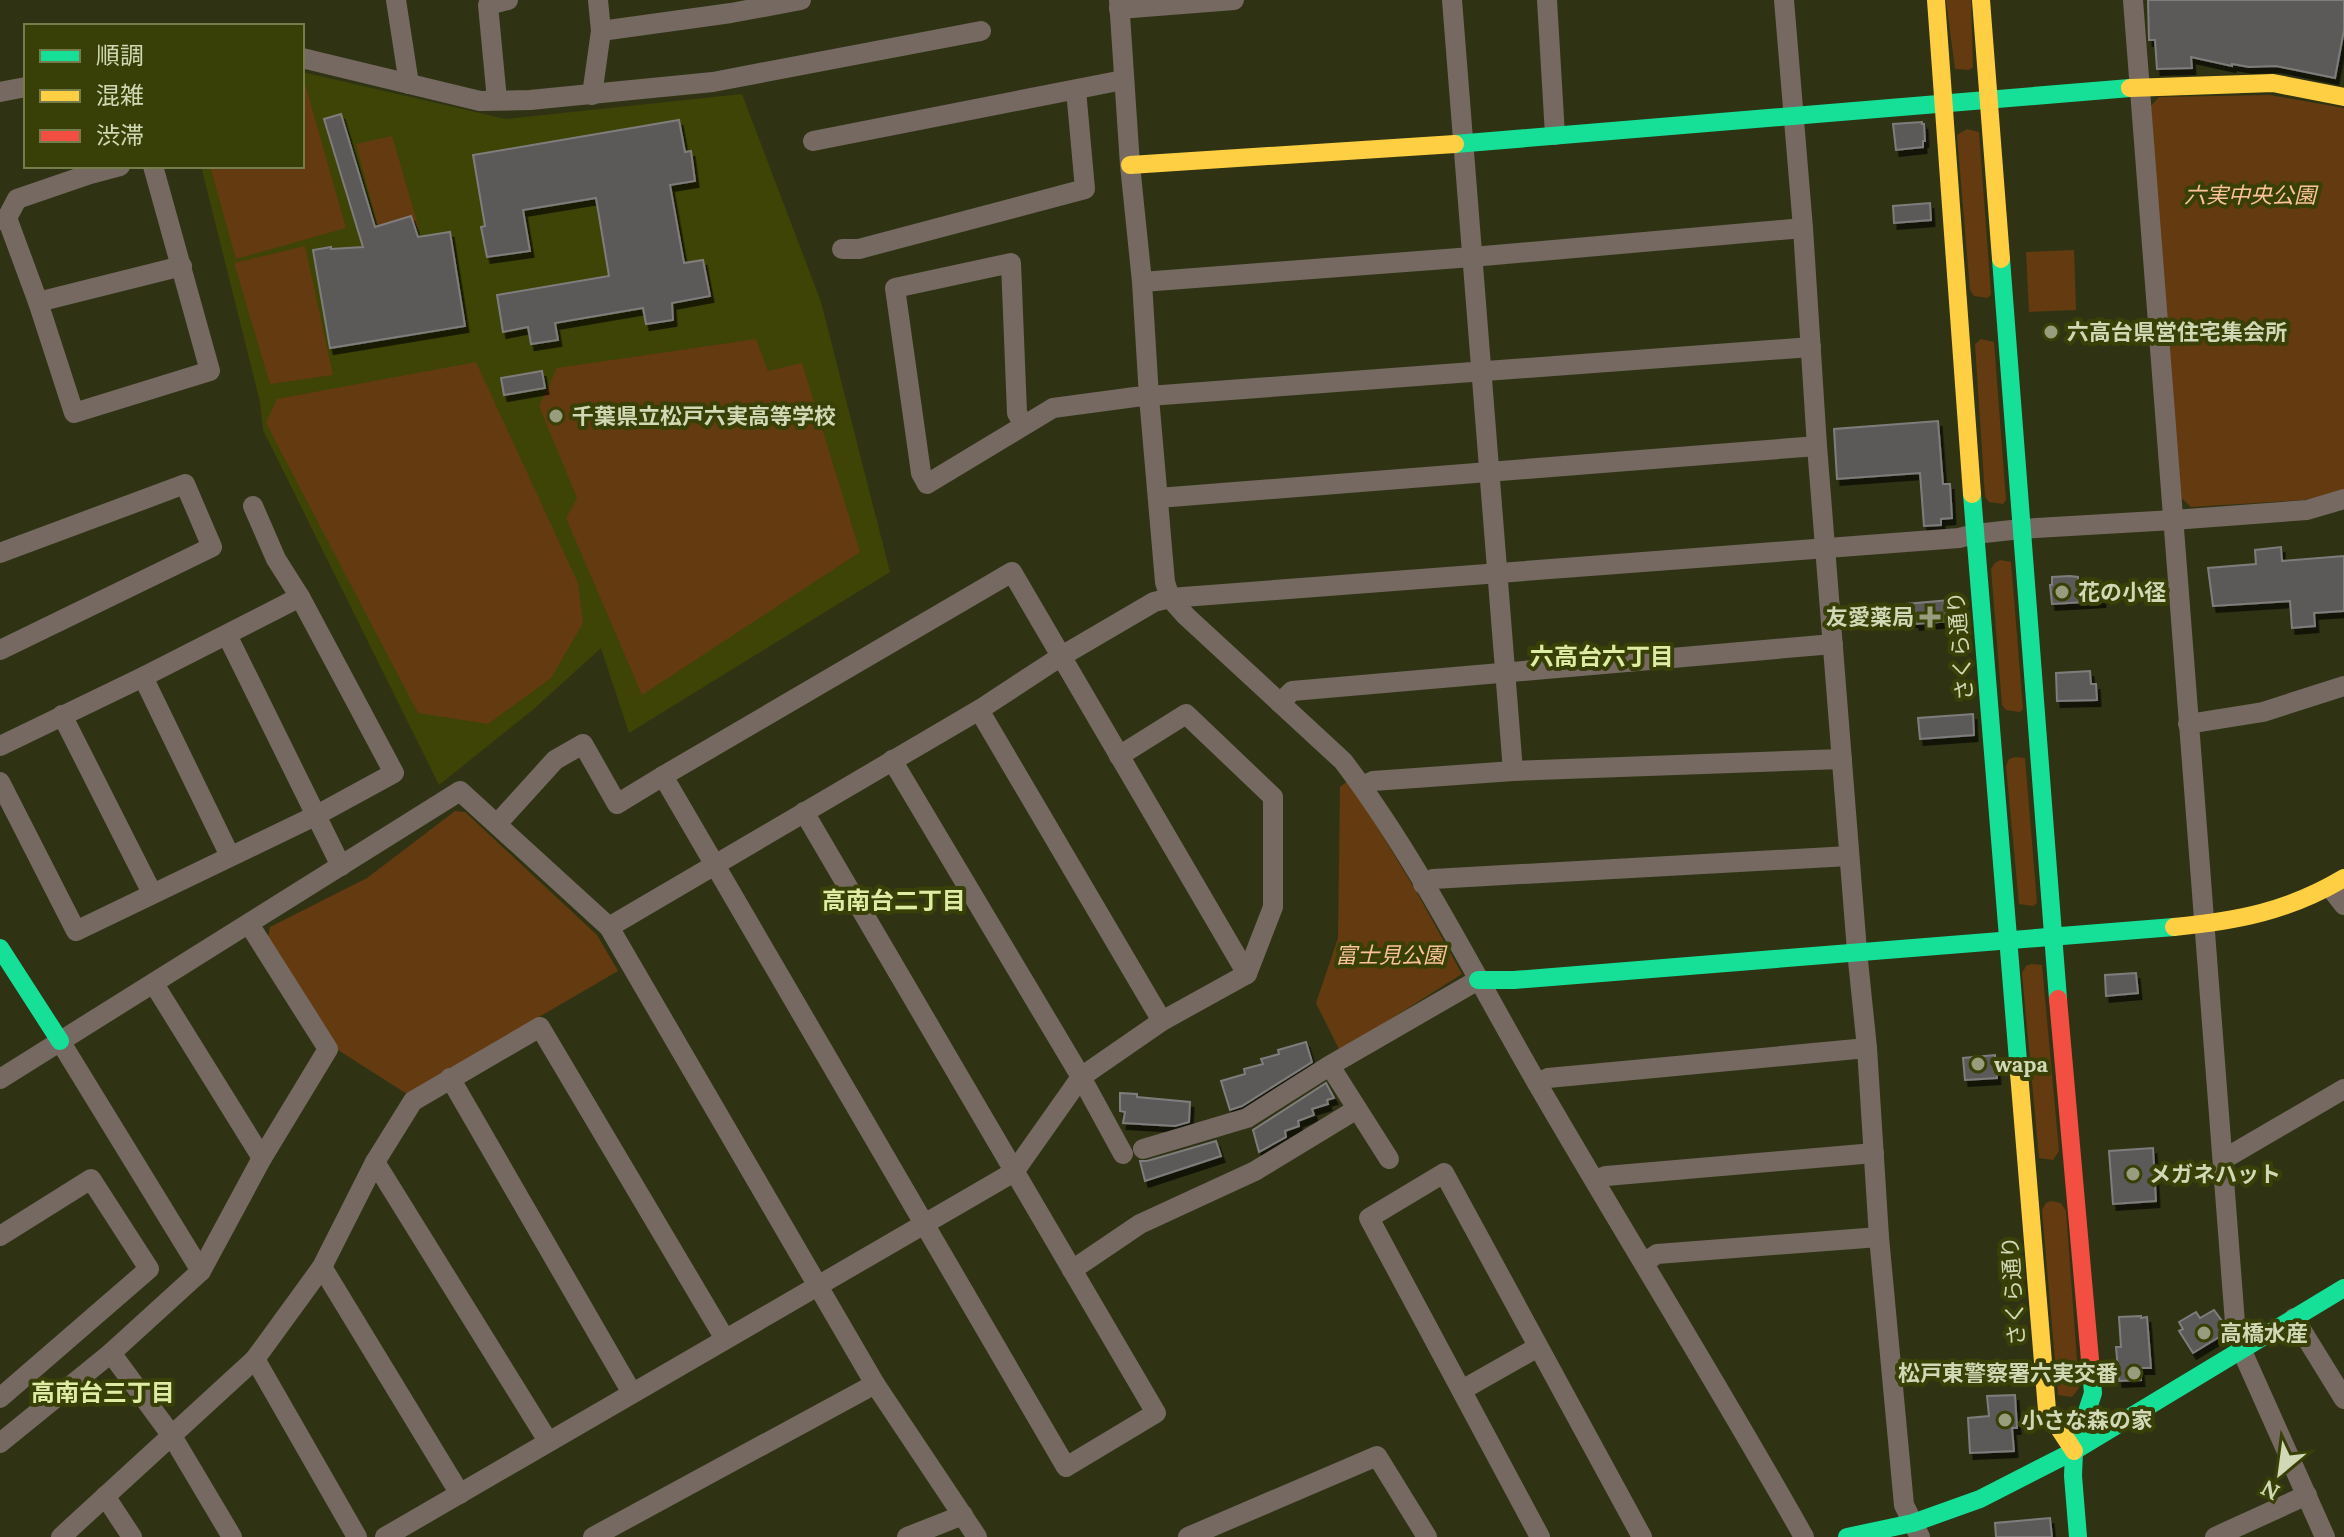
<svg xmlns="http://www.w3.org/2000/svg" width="2344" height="1537" font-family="Lora,'Noto Sans JP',serif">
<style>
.built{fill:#3d4406}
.green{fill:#643a10}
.building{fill:#5c5a58;stroke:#7f7d7c;stroke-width:2;filter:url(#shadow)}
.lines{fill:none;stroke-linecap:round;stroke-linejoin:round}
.street{stroke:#756961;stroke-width:20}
.fast{stroke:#16e098;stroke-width:18}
.slow{stroke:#ffcf43;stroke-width:18}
.jam{stroke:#f24e42;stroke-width:18}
.poi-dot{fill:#989e7d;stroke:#394007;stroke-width:3}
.labels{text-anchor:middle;stroke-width:8;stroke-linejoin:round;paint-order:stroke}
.park-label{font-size:22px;font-style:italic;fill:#fbc298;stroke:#394007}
.poi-label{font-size:22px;font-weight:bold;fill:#d0d8b5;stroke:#394007;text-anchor:start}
.street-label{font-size:22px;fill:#d0d8b5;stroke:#394007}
.neighbourhood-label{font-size:24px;font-weight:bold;fill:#deeda3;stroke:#394007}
</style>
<defs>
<filter id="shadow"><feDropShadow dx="3.5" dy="6" stdDeviation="0" flood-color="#0009"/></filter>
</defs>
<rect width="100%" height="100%" fill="#2f3314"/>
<path class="built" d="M 302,72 L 506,119 L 742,94 L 821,302 L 890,572 L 629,733 L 601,648 L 535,708 L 439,785 L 263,430 L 260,402 L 201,166 L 302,166 Z"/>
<g class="green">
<path d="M 1946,0 L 1971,0 L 1973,67 L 1969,70 L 1955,69 Z"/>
<path d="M 302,73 L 346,228 L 236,259 L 210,166 L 302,166 Z"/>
<path d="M 2270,95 L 2344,108 L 2344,491 L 2304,500 L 2191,507 L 2178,495 L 2149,108 L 2159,97 Z"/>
<path d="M 1967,129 L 1979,132 L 1991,294 L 1988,298 L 1974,296 L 1970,290 L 1957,135 Z"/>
<path d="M 392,136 L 418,225 L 417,233 L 388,238 L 380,234 L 356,144 Z"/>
<path d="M 305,246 L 333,375 L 270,384 L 234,263 Z"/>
<path d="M 2074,250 L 2076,310 L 2029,312 L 2026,252 Z"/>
<path d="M 756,339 L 768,371 L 802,363 L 860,552 L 642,695 L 566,518 L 577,498 L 539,406 L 557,368 Z"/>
<path d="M 1981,339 L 1994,342 L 2006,500 L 2003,504 L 1989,502 L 1985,497 L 1975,344 Z"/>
<path d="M 476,362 L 578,583 L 583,623 L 551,678 L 488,724 L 418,713 L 266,423 L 277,399 Z"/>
<path d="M 2000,560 L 2011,562 L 2023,709 L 2020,712 L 2006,710 L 2002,705 L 1991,569 L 1995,563 Z"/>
<path d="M 2015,757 L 2025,758 L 2037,903 L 2033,906 L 2019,904 L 2006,766 L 2009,759 Z"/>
<path d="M 1349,780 L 1416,891 L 1462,974 L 1340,1051 L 1316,1003 L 1338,938 L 1340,787 Z"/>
<path d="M 455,811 L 465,812 L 597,935 L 618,971 L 407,1094 L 338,1050 L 268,937 L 270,927 L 367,878 Z"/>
<path d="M 2031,964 L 2042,965 L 2059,1151 L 2053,1160 L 2039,1158 L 2022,973 L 2026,966 Z"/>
<path d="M 2051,1201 L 2061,1203 L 2066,1211 L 2079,1388 L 2072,1397 L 2058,1395 L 2042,1210 L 2046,1203 Z"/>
</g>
<g class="building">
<path d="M 2148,0 L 2344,0 L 2344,30 L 2335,78 L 2276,66 L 2249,67 L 2232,64 L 2232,66 L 2191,57 L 2192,68 L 2157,69 L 2155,40 L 2149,40 Z"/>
<path d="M 341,114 L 375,227 L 411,216 L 418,237 L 450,232 L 465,326 L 330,348 L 313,250 L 331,247 L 331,249 L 363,247 L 324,119 Z"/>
<path d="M 679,120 L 685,152 L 691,151 L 695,181 L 670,185 L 684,263 L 703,260 L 710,296 L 672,303 L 673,320 L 646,324 L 643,308 L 555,323 L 558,340 L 531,344 L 528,327 L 503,332 L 497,295 L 609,276 L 596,198 L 523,210 L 530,251 L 487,257 L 481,227 L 485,226 L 473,155 Z"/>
<path d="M 1922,122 L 1922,124 L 1924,124 L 1925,141 L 1923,141 L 1923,147 L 1896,150 L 1893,124 Z"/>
<path d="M 1930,203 L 1931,220 L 1894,223 L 1893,206 Z"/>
<path d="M 542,371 L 545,388 L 504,395 L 501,378 Z"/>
<path d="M 1938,421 L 1943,484 L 1950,484 L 1952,518 L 1941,519 L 1941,525 L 1924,526 L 1920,473 L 1837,479 L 1834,429 Z"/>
<path d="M 2281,547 L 2282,561 L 2344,556 L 2344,611 L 2314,613 L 2315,626 L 2292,628 L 2290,601 L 2213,606 L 2208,568 L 2256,564 L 2255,550 Z"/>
<path d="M 2070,576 L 2078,577 L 2078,585 L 2100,584 L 2102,601 L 2052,604 L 2050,585 L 2052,585 L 2052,577 Z"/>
<path d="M 1949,600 L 1950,621 L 1916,624 L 1916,621 L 1907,621 L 1906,604 Z"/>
<path d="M 2090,671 L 2091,684 L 2096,684 L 2097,700 L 2057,701 L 2056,673 Z"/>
<path d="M 1973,714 L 1974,735 L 1920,739 L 1918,718 Z"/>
<path d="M 2136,973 L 2138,993 L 2106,996 L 2105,975 Z"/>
<path d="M 1306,1042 L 1312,1062 L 1242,1106 L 1230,1110 L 1221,1081 L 1245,1074 L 1244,1069 L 1263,1064 L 1261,1059 L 1279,1054 L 1278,1050 Z"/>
<path d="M 1995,1055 L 1997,1078 L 1965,1080 L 1963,1058 Z"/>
<path d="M 1326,1083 L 1334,1098 L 1327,1100 L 1328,1104 L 1312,1109 L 1314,1115 L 1298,1121 L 1299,1126 L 1285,1131 L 1286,1137 L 1259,1152 L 1253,1130 Z"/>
<path d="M 1120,1093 L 1137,1094 L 1137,1097 L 1190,1102 L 1189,1122 L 1175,1126 L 1123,1123 L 1125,1112 L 1120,1111 Z"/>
<path d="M 1216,1141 L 1221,1156 L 1145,1181 L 1140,1161 L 1147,1161 Z"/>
<path d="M 2153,1148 L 2156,1201 L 2113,1204 L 2109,1151 Z"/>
<path d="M 2214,1310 L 2222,1321 L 2224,1334 L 2193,1353 L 2179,1331 L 2183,1329 L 2179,1322 L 2196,1312 L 2200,1318 Z"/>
<path d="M 2141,1316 L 2141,1318 L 2147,1317 L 2151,1368 L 2140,1368 L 2141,1380 L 2119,1381 L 2116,1347 L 2121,1347 L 2119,1317 Z"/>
<path d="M 2015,1395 L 2017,1428 L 2012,1428 L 2014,1451 L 1970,1453 L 1968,1418 L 1989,1416 L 1987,1396 Z"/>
<path d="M 2050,1518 L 2052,1537 L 1996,1537 L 1995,1523 Z"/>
</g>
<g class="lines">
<g class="street">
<path d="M 396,0 L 409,84"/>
<path d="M 1119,0 L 1130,165 L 1142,282 L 1149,397 L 1165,582 L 1170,598 L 1186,616 L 1343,761 C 1418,860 1475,976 1537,1083 C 1625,1235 1718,1384 1804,1537"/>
<path d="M 1452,0 L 1513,771"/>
<path d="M 1547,0 L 1555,135"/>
<path d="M 1784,0 L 1803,228 L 1817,446 L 1857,951 L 1867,1048 L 1879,1237 L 1904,1505 L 1920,1537"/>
<path d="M 2133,0 C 2165,441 2204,882 2235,1323 L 2242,1351 L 2325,1537"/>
<path d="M 1119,9 L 1234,0"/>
<path d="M 601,31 L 731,13 L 801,0"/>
<path d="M 302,58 L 480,101 L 530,100 L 713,82 L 981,31"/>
<path d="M 0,92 L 26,87"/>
<path d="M 592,95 L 601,31 L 598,0"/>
<path d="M 497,100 L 488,5 L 508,0"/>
<path d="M 813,141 L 1123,80"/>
<path d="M 7,218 L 38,302 L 74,413 L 210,371 L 153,166"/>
<path d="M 0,220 L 7,218 L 17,199 L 90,174 L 120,166"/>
<path d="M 842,249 L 859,249 L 1085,189 L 1076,90"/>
<path d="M 1142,282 L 1472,257 L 1803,228"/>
<path d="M 38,302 L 182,266"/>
<path d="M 1024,425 L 1017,413 L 1011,263 L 895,288 L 921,473 L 927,484 L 1053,408 L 1135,397 L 1811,347"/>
<path d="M 1158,498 L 1817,446"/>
<path d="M 0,553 L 185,484 L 212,547 L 0,650"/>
<path d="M 227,635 L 341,866"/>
<path d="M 143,677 L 230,856"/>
<path d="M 1280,703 L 1292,691 L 1833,644"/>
<path d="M 979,710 L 1162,1021"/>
<path d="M 62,715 L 152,893"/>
<path d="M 2188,724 L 2263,712 L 2344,686"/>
<path d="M 0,746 L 143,677 L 300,597"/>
<path d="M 892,760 L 1081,1077 L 1123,1154"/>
<path d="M 663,776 L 1066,1467 L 1156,1413 L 804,812"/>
<path d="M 0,782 L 76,931 L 317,815 L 394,773 L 300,597 L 276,559 L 253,506"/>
<path d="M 1362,786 L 1373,781 L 1513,771 L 1842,759"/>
<path d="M 497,824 L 555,760 L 583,744 L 617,804 L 663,776 L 1012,572 L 1247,974"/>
<path d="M 1423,884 L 1433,879 L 1849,856"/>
<path d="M 2330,887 L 2344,905"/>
<path d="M 609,927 L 979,710 L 1060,657 L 1154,602 L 1170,598 L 1959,538 L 1975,534 L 2021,529 L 2173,520 L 2307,510 L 2344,499"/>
<path d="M 154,984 L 262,1158"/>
<path d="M 60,1041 L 201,1271"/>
<path d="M 1330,1066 L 1389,1159"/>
<path d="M 450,1078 L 632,1393"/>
<path d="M 0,1079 L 460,791 L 609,927 L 875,1384 L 977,1537"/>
<path d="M 1537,1083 L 1548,1078 L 1867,1048"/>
<path d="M 1143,1149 L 1247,1118 L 1329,1066 L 1478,980"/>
<path d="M 2224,1159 L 2344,1089"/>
<path d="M 375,1162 L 548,1441"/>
<path d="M 1595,1180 L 1606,1176 L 1874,1153"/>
<path d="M 0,1236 L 91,1179 L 149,1269 L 0,1398"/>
<path d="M 1645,1262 L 1657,1254 L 1879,1237"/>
<path d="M 322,1267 L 460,1494"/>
<path d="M 1072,1270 L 1140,1224 L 1255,1171 L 1357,1109"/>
<path d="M 2294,1318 L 2344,1399"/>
<path d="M 111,1353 L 172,1436 L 232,1537"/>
<path d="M 255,1359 L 357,1537"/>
<path d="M 1462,1390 L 1538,1347"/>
<path d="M 0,1443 L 111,1353 L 201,1271 L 262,1158 L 328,1049 L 249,924"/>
<path d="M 105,1496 L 132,1537"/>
<path d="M 61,1537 L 255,1359 L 322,1267 L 375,1162 L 413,1101 L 540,1027 L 725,1339"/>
<path d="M 385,1537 L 1014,1172 L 1081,1077 L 1162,1021 L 1247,974 L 1273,907 L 1273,797 L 1186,714 L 1119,756"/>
<path d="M 593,1537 L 875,1384"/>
<path d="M 907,1537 L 963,1515"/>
<path d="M 1188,1537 L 1377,1456 L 1427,1537"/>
<path d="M 1540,1537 L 1369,1218 L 1444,1173 L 1642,1537"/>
<path d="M 2215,1537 L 2307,1495"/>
</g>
<g class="fast">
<path d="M 1455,144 L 2130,88"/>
<path d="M 2001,259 L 2058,999"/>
<path d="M 1972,494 L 2019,1073"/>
<path d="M 0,948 L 60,1041"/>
<path d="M 1478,980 L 1514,980 L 2174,927"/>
<path d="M 1847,1537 L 1913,1523 L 1980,1499 L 2074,1451 L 2344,1288"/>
<path d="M 2078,1537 L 2073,1476 L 2074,1451 L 2093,1393 L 2091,1371"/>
</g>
<g class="slow">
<path d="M 1936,0 L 1972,494"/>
<path d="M 1981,0 L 2001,259"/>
<path d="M 2130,88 L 2273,83 L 2344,97"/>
<path d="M 1130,165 L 1455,144"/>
<path d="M 2174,927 C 2237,921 2289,911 2344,878"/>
<path d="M 2019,1073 L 2047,1410 L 2074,1451"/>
</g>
<path class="jam" d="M 2058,999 L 2091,1371"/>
</g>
<g class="poi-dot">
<circle cx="2051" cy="332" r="8"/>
<circle cx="556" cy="416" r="8"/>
<circle cx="2062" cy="592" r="8"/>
<path d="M1926 605h8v8h8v8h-8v8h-8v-8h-8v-8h8z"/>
<circle cx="1978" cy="1064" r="8"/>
<circle cx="2133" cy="1174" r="8"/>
<circle cx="2204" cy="1333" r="8"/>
<circle cx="2134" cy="1373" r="8"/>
<circle cx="2005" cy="1420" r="8"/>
</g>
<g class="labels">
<g class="park-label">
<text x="2250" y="203">六実中央公園</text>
<text x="1390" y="963">富士見公園</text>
</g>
<g class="poi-label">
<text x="2067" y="340">六高台県営住宅集会所</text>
<text x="572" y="424">千葉県立松戸六実高等学校</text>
<text x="2078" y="600">花の小径</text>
<text x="1914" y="625" text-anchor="end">友愛薬局</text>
<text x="1994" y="1072">wapa</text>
<text x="2149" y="1182">メガネハット</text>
<text x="2220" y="1341">高橋水産</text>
<text x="2118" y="1381" text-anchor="end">松戸東警察署六実交番</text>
<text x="2021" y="1428">小さな森の家</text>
</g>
<g class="street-label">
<text transform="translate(1960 646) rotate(-95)" y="8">さくら通り</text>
<text transform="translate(2013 1291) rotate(-94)" y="8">さくら通り</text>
</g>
<g class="neighbourhood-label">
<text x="1602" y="665">六高台六丁目</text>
<text x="894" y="909">高南台二丁目</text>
<text x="103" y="1401">高南台三丁目</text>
</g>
</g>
<rect x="24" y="24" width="280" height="144" fill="#394007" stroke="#757d4d" stroke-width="2"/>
<rect x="40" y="50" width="40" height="12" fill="#16e098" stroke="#757d4d" stroke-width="2"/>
<text x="96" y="64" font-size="24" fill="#d0d8b5">順調</text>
<rect x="40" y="90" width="40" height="12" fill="#ffcf43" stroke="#757d4d" stroke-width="2"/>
<text x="96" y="104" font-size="24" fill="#d0d8b5">混雑</text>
<rect x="40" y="130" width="40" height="12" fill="#f24e42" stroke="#757d4d" stroke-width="2"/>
<text x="96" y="144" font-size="24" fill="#d0d8b5">渋滞</text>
<g transform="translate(2280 1473) rotate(209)" stroke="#394007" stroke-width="6" paint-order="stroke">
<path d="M0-6L14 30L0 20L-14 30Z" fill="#d0d8b5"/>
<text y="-12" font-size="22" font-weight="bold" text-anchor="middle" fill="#d0d8b5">N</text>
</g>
</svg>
